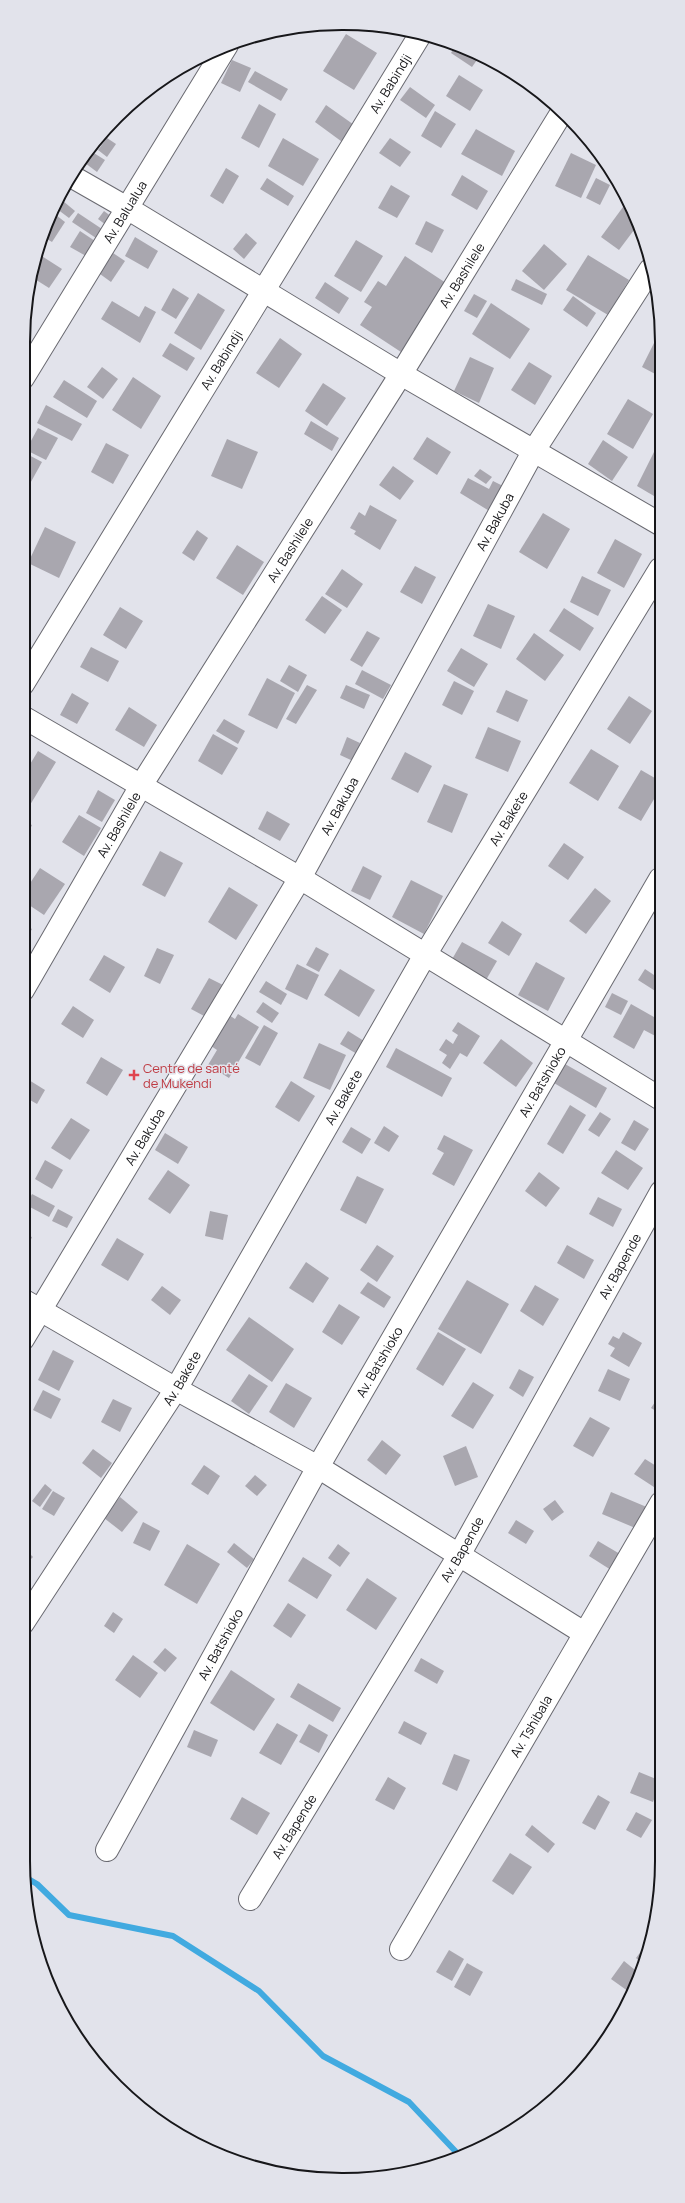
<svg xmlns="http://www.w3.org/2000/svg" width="685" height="2203" font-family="Manrope,sans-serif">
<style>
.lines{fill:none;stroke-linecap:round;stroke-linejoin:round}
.stream{stroke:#41aae0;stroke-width:6}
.building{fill:#a9a7af}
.street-casing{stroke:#6a6a71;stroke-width:24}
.street{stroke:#fff;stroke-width:22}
.health-dot{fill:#e0444e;stroke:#e2e3eb;stroke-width:1.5}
.labels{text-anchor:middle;stroke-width:3;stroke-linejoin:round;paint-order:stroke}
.street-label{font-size:13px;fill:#17171a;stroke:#e2e3eb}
.health-label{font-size:13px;fill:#be3a42;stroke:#e2e3eb;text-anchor:start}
.rim{fill:none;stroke:#17171a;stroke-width:2}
</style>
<rect width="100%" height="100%" fill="#e2e3eb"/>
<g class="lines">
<path class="stream" d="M 25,1877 L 37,1884 L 69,1915 L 173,1936 L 259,1991 L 323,2056 L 409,2102 L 458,2154"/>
</g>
<g class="building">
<path d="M 346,34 L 377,53 L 354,90 L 323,71 Z"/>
<path d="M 454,48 L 479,57 L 472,67 L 451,53 Z"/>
<path d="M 232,60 L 251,68 L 240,92 L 221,83 Z"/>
<path d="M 255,71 L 288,89 L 281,101 L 248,82 Z"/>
<path d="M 459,75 L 483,90 L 470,111 L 446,96 Z"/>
<path d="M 410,87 L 435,105 L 426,118 L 400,100 Z"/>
<path d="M 259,104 L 276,114 L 259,148 L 241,138 Z"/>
<path d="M 326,105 L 357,127 L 345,144 L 315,122 Z"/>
<path d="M 435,111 L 456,124 L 441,148 L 421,136 Z"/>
<path d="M 476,129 L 515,151 L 502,176 L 461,154 Z"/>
<path d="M 107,138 L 116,144 L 107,157 L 98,150 Z"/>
<path d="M 283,138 L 319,159 L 303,186 L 268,166 Z"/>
<path d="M 390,138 L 411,152 L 400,167 L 379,153 Z"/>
<path d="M 89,150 L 105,160 L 97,172 L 81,160 Z"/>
<path d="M 571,153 L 596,165 L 581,198 L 555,186 Z"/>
<path d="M 226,168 L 239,176 L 223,204 L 210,196 Z"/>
<path d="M 462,175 L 488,191 L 477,210 L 451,195 Z"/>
<path d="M 267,178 L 294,196 L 288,206 L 260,189 Z"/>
<path d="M 596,178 L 610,185 L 600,205 L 586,198 Z"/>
<path d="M 391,185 L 410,196 L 397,218 L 378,208 Z"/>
<path d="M 63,201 L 75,211 L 69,218 L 57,209 Z"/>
<path d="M 623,207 L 633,215 L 637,226 L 619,250 L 601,237 Z"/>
<path d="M 104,211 L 112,217 L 106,225 L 98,219 Z"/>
<path d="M 52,212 L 65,222 L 52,242 L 42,236 Z"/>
<path d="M 78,213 L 102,229 L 96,238 L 72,222 Z"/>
<path d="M 426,221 L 444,230 L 432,253 L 415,244 Z"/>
<path d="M 80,231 L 95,241 L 86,256 L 70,247 Z"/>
<path d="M 246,233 L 257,243 L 244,259 L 233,249 Z"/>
<path d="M 135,237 L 158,251 L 148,269 L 125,256 Z"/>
<path d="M 356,240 L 383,256 L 361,292 L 334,276 Z"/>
<path d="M 544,244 L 567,264 L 544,290 L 522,271 Z"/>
<path d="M 37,253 L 62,269 L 49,288 L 30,276 Z"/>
<path d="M 113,253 L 125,261 L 111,282 L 100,274 Z"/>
<path d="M 588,255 L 629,280 L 608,315 L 566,290 Z"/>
<path d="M 405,256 L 446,283 L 401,352 L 360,325 L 372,307 L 364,302 L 378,281 L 386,286 Z"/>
<path d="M 516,279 L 547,294 L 542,305 L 511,290 Z"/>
<path d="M 325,282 L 349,298 L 339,314 L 315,298 Z"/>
<path d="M 173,288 L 189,298 L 176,319 L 161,310 Z"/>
<path d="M 198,293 L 225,310 L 201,350 L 174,333 Z"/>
<path d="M 474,294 L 487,301 L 477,318 L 464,311 Z"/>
<path d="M 573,296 L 596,313 L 587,327 L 563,310 Z"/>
<path d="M 112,301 L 139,317 L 145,306 L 156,312 L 140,343 L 101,319 Z"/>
<path d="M 491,303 L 530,329 L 510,359 L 472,334 Z"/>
<path d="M 280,338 L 302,354 L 279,388 L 256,373 Z"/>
<path d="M 656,339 L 659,341 L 659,376 L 642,367 Z"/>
<path d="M 170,343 L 195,358 L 187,371 L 162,356 Z"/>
<path d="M 470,357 L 494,368 L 479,403 L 454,391 Z"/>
<path d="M 529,362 L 552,376 L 535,405 L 511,390 Z"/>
<path d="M 102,367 L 118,379 L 103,399 L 87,387 Z"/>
<path d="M 133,377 L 161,396 L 141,429 L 112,410 Z"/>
<path d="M 64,380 L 97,401 L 87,418 L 53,397 Z"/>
<path d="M 323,383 L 346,398 L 327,426 L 305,411 Z"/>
<path d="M 628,399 L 653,414 L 633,449 L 607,434 Z"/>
<path d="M 46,405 L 82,424 L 72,441 L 37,423 Z"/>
<path d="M 311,421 L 339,438 L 332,451 L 304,434 Z"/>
<path d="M 38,428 L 58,438 L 46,460 L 26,450 Z"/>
<path d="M 427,437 L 451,452 L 437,475 L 413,459 Z"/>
<path d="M 227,439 L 258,452 L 242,489 L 211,476 Z"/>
<path d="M 603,440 L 628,457 L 612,481 L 588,464 Z"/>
<path d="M 106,443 L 129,455 L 113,484 L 91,472 Z"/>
<path d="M 656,448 L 659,450 L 660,485 L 654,496 L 637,486 Z"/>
<path d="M 23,452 L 42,462 L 27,489 L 23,487 Z"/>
<path d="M 393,466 L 414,481 L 400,500 L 379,485 Z"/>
<path d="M 480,469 L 492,477 L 486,484 L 474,476 Z"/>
<path d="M 468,478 L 489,489 L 493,481 L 507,488 L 491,512 L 460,493 Z"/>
<path d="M 370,505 L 397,520 L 380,550 L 354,534 L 356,531 L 350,528 L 359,512 L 365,516 Z"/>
<path d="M 543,513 L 570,529 L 547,569 L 519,552 Z"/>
<path d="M 45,527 L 76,542 L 59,578 L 28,563 Z"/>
<path d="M 197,530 L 208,538 L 194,561 L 182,553 Z"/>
<path d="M 615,539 L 642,554 L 624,588 L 597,573 Z"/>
<path d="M 237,545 L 264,562 L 243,595 L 216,578 Z"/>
<path d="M 415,566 L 436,577 L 422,604 L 400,592 Z"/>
<path d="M 342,569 L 363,584 L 347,608 L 325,594 Z"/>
<path d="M 582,576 L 611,590 L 598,616 L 570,602 Z"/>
<path d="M 322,596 L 342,610 L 325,634 L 305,620 Z"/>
<path d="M 488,604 L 515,616 L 501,649 L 473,636 Z"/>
<path d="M 120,607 L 143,621 L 126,649 L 103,635 Z"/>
<path d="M 564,608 L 594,628 L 580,651 L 549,631 Z"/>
<path d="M 367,631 L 380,638 L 362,667 L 350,660 Z"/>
<path d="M 534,633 L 564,655 L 545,681 L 516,659 Z"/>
<path d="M 91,647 L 119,661 L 108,682 L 80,667 Z"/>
<path d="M 461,648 L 488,664 L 474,687 L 447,671 Z"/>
<path d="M 289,665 L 307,675 L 298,692 L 280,681 Z"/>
<path d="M 362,670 L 391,685 L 383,699 L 355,684 Z"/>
<path d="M 267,678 L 295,693 L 277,729 L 248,715 Z"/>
<path d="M 454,681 L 474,691 L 462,715 L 442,705 Z"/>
<path d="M 307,685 L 317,690 L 296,724 L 286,719 Z"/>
<path d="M 346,685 L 370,695 L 364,709 L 340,698 Z"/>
<path d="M 506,690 L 528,700 L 518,722 L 496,712 Z"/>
<path d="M 72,693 L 89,703 L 77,724 L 60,715 Z"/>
<path d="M 629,696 L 652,711 L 630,744 L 607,729 Z"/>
<path d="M 129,707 L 157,725 L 144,747 L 115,730 Z"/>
<path d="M 224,719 L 245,731 L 238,744 L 216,731 Z"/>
<path d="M 488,727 L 521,741 L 508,772 L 475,758 Z"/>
<path d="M 213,734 L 238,748 L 222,775 L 198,761 Z"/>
<path d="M 347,737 L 360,743 L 353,761 L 340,755 Z"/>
<path d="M 591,749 L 619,766 L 598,801 L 569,783 Z"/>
<path d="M 38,751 L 56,762 L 30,805 L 23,801 L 23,776 Z"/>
<path d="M 405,752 L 432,766 L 418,793 L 391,779 Z"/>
<path d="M 641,770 L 660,781 L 660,789 L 641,821 L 618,808 Z"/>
<path d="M 444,784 L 468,794 L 452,833 L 427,822 Z"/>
<path d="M 98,790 L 115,800 L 102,822 L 86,813 Z"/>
<path d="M 267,811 L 290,824 L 280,841 L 258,829 Z"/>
<path d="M 79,815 L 101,828 L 84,856 L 62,842 Z"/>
<path d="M 23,821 L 32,825 L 25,840 L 23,840 Z"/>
<path d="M 564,843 L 584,857 L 568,880 L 548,866 Z"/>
<path d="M 160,851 L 183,863 L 165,897 L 142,885 Z"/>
<path d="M 363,866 L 382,876 L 370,900 L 351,891 Z"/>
<path d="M 40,868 L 65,884 L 44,915 L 23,901 L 23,894 Z"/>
<path d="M 411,880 L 443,896 L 424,934 L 392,917 Z"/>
<path d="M 229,887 L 258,905 L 236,940 L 208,922 Z"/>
<path d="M 595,888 L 611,901 L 586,934 L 569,921 Z"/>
<path d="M 502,921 L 522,934 L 509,956 L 488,943 Z"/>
<path d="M 23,924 L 32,929 L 24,943 L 23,942 Z"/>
<path d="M 462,942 L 497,961 L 486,980 L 451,961 Z"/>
<path d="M 316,947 L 329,954 L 319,972 L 306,965 Z"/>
<path d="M 157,948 L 174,955 L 160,984 L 144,976 Z"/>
<path d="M 104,955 L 125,967 L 110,993 L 89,980 Z"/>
<path d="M 536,962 L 565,978 L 548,1011 L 518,995 Z"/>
<path d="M 297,964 L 319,975 L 307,1000 L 285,989 Z"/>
<path d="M 340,969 L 375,990 L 359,1017 L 324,995 Z"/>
<path d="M 645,969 L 660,979 L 660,994 L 638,980 Z"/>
<path d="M 209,978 L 223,985 L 206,1017 L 191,1009 Z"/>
<path d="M 266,981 L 287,994 L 281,1005 L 259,992 Z"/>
<path d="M 612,993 L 628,1001 L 621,1015 L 605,1007 Z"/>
<path d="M 263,1002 L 279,1013 L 272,1023 L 256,1012 Z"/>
<path d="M 660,1003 L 661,1018 L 654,1014 Z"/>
<path d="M 631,1004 L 661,1021 L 661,1039 L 644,1030 L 634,1049 L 613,1037 Z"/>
<path d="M 73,1006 L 94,1020 L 83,1038 L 61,1024 Z"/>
<path d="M 238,1014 L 259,1027 L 229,1078 L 208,1065 L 217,1050 L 211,1046 L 229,1015 L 235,1019 Z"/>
<path d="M 458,1022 L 480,1036 L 467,1057 L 460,1053 L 450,1069 L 442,1063 L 447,1055 L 439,1050 L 446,1039 L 453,1044 L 458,1035 L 452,1031 Z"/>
<path d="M 264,1025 L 278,1033 L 260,1066 L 245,1058 Z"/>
<path d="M 348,1031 L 364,1041 L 357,1054 L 340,1044 Z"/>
<path d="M 501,1039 L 533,1063 L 516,1087 L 483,1063 Z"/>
<path d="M 319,1043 L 346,1055 L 330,1090 L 303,1078 Z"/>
<path d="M 396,1048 L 452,1078 L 442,1097 L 386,1067 Z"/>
<path d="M 101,1057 L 123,1070 L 107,1096 L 86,1083 Z"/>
<path d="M 565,1064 L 607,1088 L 596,1108 L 554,1083 Z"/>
<path d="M 24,1077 L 45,1090 L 37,1104 L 23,1096 Z"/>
<path d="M 291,1081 L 315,1096 L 299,1122 L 275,1107 Z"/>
<path d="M 570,1105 L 586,1115 L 563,1154 L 547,1144 Z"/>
<path d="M 600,1112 L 611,1119 L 599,1137 L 588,1130 Z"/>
<path d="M 71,1118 L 90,1130 L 70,1160 L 51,1148 Z"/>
<path d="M 23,1119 L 29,1123 L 23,1133 Z"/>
<path d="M 634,1120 L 649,1129 L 635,1151 L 621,1143 Z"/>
<path d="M 384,1126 L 399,1136 L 389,1152 L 374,1143 Z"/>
<path d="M 351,1127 L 371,1139 L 362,1154 L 342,1142 Z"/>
<path d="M 165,1133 L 188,1147 L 178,1164 L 155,1150 Z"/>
<path d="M 444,1135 L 473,1150 L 454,1186 L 432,1174 L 444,1153 L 437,1149 Z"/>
<path d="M 616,1150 L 643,1168 L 628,1190 L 601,1173 Z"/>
<path d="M 45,1160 L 63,1170 L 52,1189 L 35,1179 Z"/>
<path d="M 168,1170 L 190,1185 L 170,1214 L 148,1199 Z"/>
<path d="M 539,1172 L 560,1188 L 546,1207 L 525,1191 Z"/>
<path d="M 357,1176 L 384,1189 L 366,1224 L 340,1210 Z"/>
<path d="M 32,1194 L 55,1206 L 49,1217 L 26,1205 Z"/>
<path d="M 598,1197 L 622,1209 L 613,1227 L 589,1214 Z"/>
<path d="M 58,1209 L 73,1217 L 67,1228 L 52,1221 Z"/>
<path d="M 210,1211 L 228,1215 L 223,1240 L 205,1236 Z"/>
<path d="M 23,1234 L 32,1237 L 23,1260 Z"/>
<path d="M 117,1238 L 144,1254 L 128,1281 L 101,1265 Z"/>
<path d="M 377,1245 L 394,1256 L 377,1282 L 360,1270 Z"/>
<path d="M 567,1245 L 594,1260 L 584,1279 L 557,1263 Z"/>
<path d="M 306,1262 L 329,1278 L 313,1303 L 289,1288 Z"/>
<path d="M 467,1280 L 509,1304 L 481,1354 L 438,1329 Z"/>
<path d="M 368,1282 L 391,1297 L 384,1308 L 360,1293 Z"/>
<path d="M 535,1285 L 559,1299 L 543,1326 L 520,1311 Z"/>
<path d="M 162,1286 L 181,1300 L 170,1315 L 151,1300 Z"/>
<path d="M 339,1304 L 360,1317 L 342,1345 L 322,1332 Z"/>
<path d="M 249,1317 L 294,1349 L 272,1382 L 226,1350 Z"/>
<path d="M 438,1332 L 466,1349 L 443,1386 L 416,1369 Z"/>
<path d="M 623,1332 L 642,1343 L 629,1367 L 610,1356 L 615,1348 L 608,1344 L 613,1336 L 619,1339 Z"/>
<path d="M 53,1350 L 74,1361 L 59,1391 L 38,1380 Z"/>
<path d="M 519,1369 L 534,1377 L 523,1397 L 509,1388 Z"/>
<path d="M 608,1369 L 630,1379 L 620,1401 L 598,1391 Z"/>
<path d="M 249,1374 L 268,1386 L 249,1414 L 231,1401 Z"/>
<path d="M 473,1382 L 494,1395 L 473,1429 L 451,1416 Z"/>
<path d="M 286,1383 L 312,1398 L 294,1428 L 269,1412 Z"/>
<path d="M 43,1390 L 61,1399 L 51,1419 L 33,1410 Z"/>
<path d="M 661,1393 L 661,1414 L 651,1408 Z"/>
<path d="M 23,1399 L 31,1403 L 25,1416 L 23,1414 Z"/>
<path d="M 113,1399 L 132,1408 L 120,1432 L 101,1422 Z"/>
<path d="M 590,1417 L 610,1428 L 593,1457 L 573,1446 Z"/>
<path d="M 382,1440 L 401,1455 L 386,1475 L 367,1460 Z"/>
<path d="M 466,1446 L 478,1477 L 455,1486 L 443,1456 Z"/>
<path d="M 93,1449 L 112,1463 L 101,1478 L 82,1463 Z"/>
<path d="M 645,1459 L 661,1469 L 661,1483 L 657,1489 L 634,1474 Z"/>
<path d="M 204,1465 L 220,1476 L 208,1495 L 191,1484 Z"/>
<path d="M 255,1475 L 267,1485 L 257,1496 L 245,1486 Z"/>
<path d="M 45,1484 L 52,1490 L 40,1507 L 32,1501 Z"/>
<path d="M 53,1491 L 65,1498 L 54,1516 L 42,1509 Z"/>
<path d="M 611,1492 L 649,1508 L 640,1530 L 602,1514 Z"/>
<path d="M 120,1497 L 138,1512 L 122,1532 L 104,1518 Z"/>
<path d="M 555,1500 L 564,1512 L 552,1521 L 543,1509 Z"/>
<path d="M 516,1520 L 534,1531 L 526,1544 L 508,1533 Z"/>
<path d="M 143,1522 L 160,1531 L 150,1551 L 133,1543 Z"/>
<path d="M 598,1541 L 620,1554 L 611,1570 L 589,1556 Z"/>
<path d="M 234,1543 L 254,1559 L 247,1568 L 227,1552 Z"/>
<path d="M 187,1544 L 220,1564 L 197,1604 L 164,1585 Z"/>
<path d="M 338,1544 L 350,1553 L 340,1567 L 328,1558 Z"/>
<path d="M 23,1547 L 33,1557 L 23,1567 Z"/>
<path d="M 303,1557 L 332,1575 L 317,1599 L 288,1581 Z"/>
<path d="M 367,1578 L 397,1598 L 376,1630 L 346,1610 Z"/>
<path d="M 288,1603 L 306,1615 L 291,1638 L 273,1626 Z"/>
<path d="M 113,1612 L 123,1619 L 114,1633 L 104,1626 Z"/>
<path d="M 165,1648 L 177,1658 L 165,1672 L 153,1662 Z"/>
<path d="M 133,1655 L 158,1673 L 140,1698 L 115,1680 Z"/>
<path d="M 421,1658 L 444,1671 L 437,1684 L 414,1671 Z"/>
<path d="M 231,1670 L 275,1699 L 254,1731 L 210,1703 Z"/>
<path d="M 298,1683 L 341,1708 L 333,1722 L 290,1697 Z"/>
<path d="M 404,1721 L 427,1733 L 421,1745 L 398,1733 Z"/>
<path d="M 277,1723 L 298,1735 L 281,1765 L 259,1753 Z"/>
<path d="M 309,1724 L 328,1735 L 319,1753 L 299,1742 Z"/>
<path d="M 194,1730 L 218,1740 L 211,1757 L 187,1747 Z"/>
<path d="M 454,1754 L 470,1760 L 457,1791 L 442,1784 Z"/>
<path d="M 639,1772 L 661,1781 L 653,1802 L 630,1793 Z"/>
<path d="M 388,1777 L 406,1788 L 394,1810 L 375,1800 Z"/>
<path d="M 598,1795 L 610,1802 L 595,1830 L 582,1823 Z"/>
<path d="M 242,1797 L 270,1813 L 257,1835 L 230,1819 Z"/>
<path d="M 636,1812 L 652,1820 L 641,1838 L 626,1830 Z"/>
<path d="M 532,1825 L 555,1844 L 548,1853 L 525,1835 Z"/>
<path d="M 510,1853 L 532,1867 L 513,1895 L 492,1881 Z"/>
<path d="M 651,1938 L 643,1964 L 636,1958 Z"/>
<path d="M 449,1950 L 464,1959 L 452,1981 L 436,1972 Z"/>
<path d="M 624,1961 L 640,1974 L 632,1994 L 611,1979 Z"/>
<path d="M 467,1963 L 483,1972 L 470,1996 L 454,1987 Z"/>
</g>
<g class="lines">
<defs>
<g id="street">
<path d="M 71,176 L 127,208 L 401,374 L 660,524"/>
<path id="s1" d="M 23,378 L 227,45"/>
<path id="s2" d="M 23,684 L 420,35"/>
<path d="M 23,717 L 300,878 L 661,1099"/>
<path id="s3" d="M 23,990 L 142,784 L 401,374 L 562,112"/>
<path d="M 23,1300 L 176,1389 L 318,1467 L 584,1633"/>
<path id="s4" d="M 23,1339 L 300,878 L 533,452 L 650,270"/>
<path id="s5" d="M 23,1623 L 176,1389 L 425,955 L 660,569"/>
<path id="s6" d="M 107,1850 L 318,1467 L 660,879"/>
<path id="s7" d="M 250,1899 L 458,1557 L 661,1192"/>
<path id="s8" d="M 401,1949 L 661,1503"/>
</g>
</defs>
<use href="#street" class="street-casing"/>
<use href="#street" class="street"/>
</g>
<path class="health-dot" d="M132 1069h4v4h4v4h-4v4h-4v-4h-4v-4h4z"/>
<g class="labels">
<g class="street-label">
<text dy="5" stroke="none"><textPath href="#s2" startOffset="704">Av. Babindji</textPath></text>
<text dy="5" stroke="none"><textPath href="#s1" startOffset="195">Av. Balualua</textPath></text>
<text dy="5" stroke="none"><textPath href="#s3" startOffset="839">Av. Bashilele</textPath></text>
<text dy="5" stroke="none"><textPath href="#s2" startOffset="380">Av. Babindji</textPath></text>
<text dy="5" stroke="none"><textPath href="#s4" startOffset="944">Av. Bakuba</textPath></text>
<text dy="5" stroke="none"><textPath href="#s3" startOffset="515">Av. Bashilele</textPath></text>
<text dy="5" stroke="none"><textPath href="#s4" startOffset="620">Av. Bakuba</textPath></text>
<text dy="5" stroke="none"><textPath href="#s5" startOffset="940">Av. Bakete</textPath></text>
<text dy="5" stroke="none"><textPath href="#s3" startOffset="191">Av. Bashilele</textPath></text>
<text dy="5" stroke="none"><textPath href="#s6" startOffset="883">Av. Batshioko</textPath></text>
<text dy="5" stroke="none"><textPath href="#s5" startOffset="616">Av. Bakete</textPath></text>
<text dy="5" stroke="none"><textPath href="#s4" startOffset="236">Av. Bakuba</textPath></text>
<text dy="5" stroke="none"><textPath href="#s7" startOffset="733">Av. Bapende</textPath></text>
<text dy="5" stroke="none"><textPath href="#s6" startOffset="559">Av. Batshioko</textPath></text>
<text dy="5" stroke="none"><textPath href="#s5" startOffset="292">Av. Bakete</textPath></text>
<text dy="5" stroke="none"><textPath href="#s7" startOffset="409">Av. Bapende</textPath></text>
<text dy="5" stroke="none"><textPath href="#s6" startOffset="235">Av. Batshioko</textPath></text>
<text dy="5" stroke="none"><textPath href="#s8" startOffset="258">Av. Tshibala</textPath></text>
<text dy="5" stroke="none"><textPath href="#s7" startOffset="85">Av. Bapende</textPath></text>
</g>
<g class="health-label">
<text x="143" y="1073">Centre de santé<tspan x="143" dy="15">de Mukendi</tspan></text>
</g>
</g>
<path d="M0 0H685V2203H0ZM342 30H343A312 312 0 0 1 655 342V1861A312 312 0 0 1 343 2173H342A312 312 0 0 1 30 1861V342A312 312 0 0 1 342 30Z" fill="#e2e3eb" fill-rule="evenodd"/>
<path class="rim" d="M342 30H343A312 312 0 0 1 655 342V1861A312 312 0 0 1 343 2173H342A312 312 0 0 1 30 1861V342A312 312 0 0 1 342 30Z"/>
</svg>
